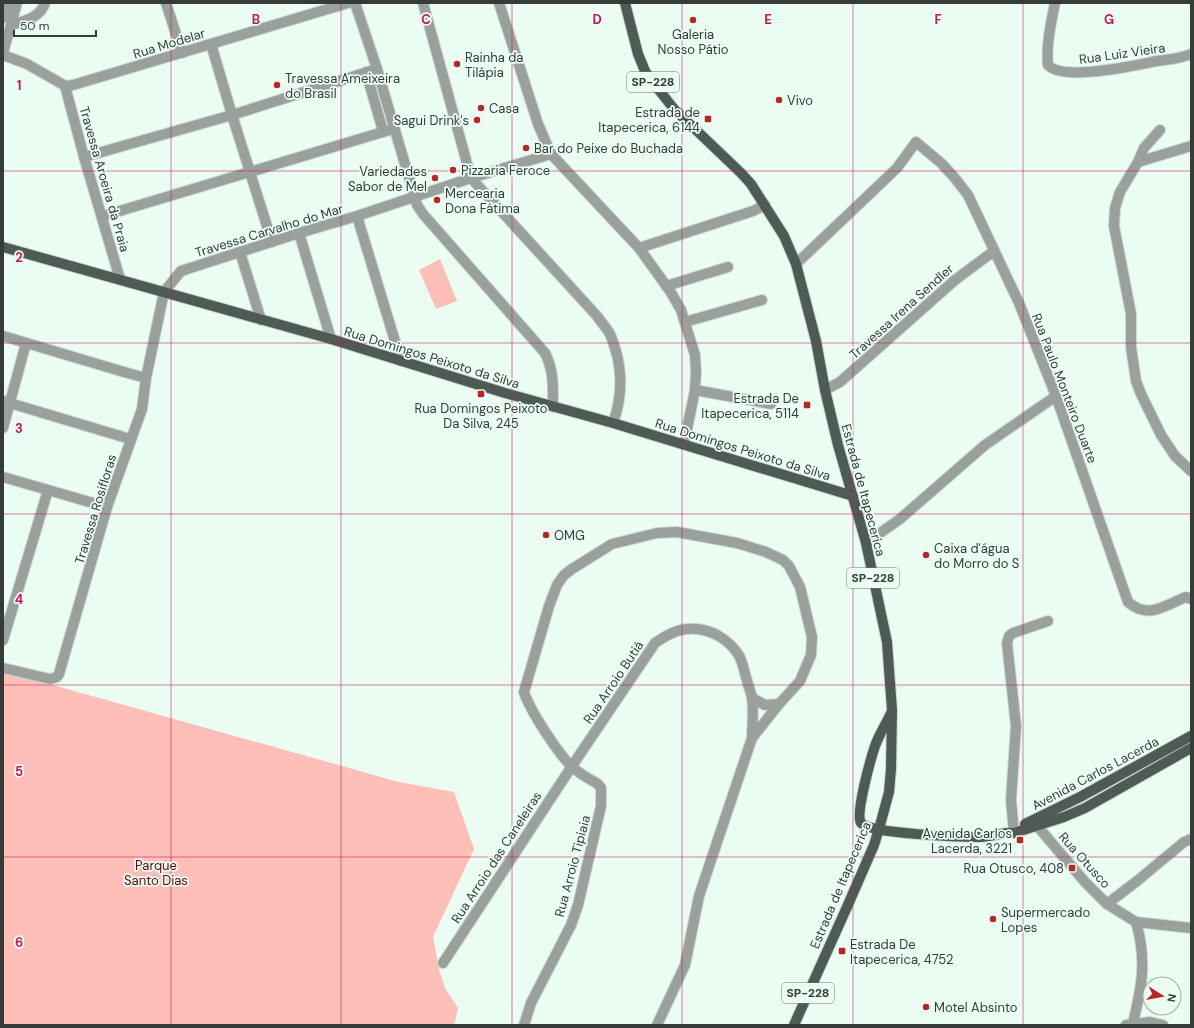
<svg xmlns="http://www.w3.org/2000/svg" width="1194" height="1028" font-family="'DM Sans',sans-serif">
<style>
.green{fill:#fdbfb8}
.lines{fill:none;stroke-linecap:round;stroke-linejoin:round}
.minor-casing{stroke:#cadad1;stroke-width:12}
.major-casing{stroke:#cadad1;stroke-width:12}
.minor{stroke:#9aa19d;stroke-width:10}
.major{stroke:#4e5b54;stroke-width:10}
.grid{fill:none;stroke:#c2185b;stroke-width:1;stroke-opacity:0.55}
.poi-dot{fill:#b72728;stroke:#ebfdf3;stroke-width:1.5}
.labels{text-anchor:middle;stroke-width:3.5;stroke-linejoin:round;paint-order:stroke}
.shield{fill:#ebfdf3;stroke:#6c7670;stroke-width:1}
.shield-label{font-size:12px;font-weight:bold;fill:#353c38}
.poi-label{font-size:13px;fill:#353c38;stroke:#ebfdf3;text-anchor:start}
.street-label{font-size:13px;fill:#353c38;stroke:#ebfdf3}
.park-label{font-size:13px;fill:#62070b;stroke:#ebfdf3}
.grid-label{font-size:13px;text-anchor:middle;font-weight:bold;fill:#c2185b;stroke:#ebfdf3;stroke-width:3.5;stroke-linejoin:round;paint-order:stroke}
</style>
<rect width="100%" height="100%" fill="#ebfdf3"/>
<g class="green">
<path d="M 440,259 L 457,301 L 436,309 L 419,270 Z"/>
<path d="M 3,671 L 399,782 L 454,792 L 474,849 L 433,937 L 439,969 L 445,988 L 458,1008 L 454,1025 L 3,1025 Z"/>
</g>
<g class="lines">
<defs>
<g id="minor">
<path d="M 166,3 L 182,53"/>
<path d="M 355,3 L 377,69 L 417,205 L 423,214 L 545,353 C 554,371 553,387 553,407"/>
<path d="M 423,3 L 471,178 L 597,316 C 601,322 606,327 610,334 C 612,338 613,343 615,348 C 623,374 622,398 613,423"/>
<path d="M 499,3 L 538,124 L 551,154 L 639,248 L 670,291 L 681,310 L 695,355 L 696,371 L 695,390 L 684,444"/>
<path d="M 1055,3 C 1051,23 1046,44 1048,65 C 1063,82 1136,65 1157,61 C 1169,59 1180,59 1191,54"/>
<path d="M 3,18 L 7,3"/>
<path d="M 11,25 C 24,21 40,18 45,3"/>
<path d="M 211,44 L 232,115 L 272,242"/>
<path d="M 3,53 L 17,3"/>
<path d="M 3,55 L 27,64 L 62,84 L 65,86 L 73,85 L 348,3"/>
<path d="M 366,72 L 383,131"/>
<path d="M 65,86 L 84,157 L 120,279"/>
<path d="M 1160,130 L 1144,148 L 1138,162 L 1120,192 L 1115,208 L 1114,226 L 1131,314 L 1131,347 L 1136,381 L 1141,394 L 1161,435 L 1175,456 L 1191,471"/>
<path d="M 84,157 L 232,115 L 377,69"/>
<path d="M 1138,162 L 1191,146"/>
<path d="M 103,216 L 393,129"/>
<path d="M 357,216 L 401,361"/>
<path d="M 299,233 L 331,339"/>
<path d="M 639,248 L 753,211 L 765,205"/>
<path d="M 240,252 L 261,320"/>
<path d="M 796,264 L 897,168 L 916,142 L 941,163 L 954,177 L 968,195 L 1019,303 L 1056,396 L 1128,602 C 1146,618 1162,608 1181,599 L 1186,597 L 1191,599"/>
<path d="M 666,286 L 728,267"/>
<path d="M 685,322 L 762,300"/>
<path d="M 3,336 L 124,372 L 146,378"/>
<path d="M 695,390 L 771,404"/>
<path d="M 825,390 L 840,382 L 955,280 L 994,251"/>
<path d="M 3,401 L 130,439"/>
<path d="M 3,428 L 26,343"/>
<path d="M 3,477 L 107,507"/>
<path d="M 866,543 L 900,519 L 985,445 L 1056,396"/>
<path d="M 3,640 L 48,490"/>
<path d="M 3,668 L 50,679 L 57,677 L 59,674 L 107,507 L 142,409 L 146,378 L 164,292 L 181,271 L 299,233 L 357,216 L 471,178 L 551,154"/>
<path d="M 752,698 L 765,705 L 779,704"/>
<path d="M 1033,821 L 1085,882 L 1107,904 L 1136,922 L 1191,928"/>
<path d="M 1014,833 L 1011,800 L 1016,726 L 1007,643 L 1009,636 L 1013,633 L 1048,621"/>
<path d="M 1107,904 L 1137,881 L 1184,842 L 1191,839"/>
<path d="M 443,963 L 572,766 L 655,643 C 671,632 683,626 703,630 C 717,633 730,642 738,654 C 743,661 744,672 747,680 C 748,686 751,692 752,698 C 754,711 752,725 752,738"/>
<path d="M 1133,1023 C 1142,986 1147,960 1136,922"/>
<path d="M 524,1025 L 531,1003 L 571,925 L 578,905 L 601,806 L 601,788 L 598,784 C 589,779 580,774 572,767 C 558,753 530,711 524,692 L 549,606 L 557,585 L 564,575 L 572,569 L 612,544 L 657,533 L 677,532 L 737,543 L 766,552 L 783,560 L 789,566 L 800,587 L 812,637 L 811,655 L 800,681 L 779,704 L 752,738 L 699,896 L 685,965 L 657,1025"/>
<path d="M 1126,1025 L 1150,1022 L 1163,1025"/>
</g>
<g id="major">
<path d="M 625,3 L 638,54 L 645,71 L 651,80 L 674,109 L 741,173 L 751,184 L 784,236 L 796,264 L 816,341 L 825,390 L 838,445 L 866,543 L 887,642 L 892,710 L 891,769 L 889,792 L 879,829 L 874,845 L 847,907 L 794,1025"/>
<path d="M 3,247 L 331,339 L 505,393 L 613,423 L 853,496"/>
<path d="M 891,713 C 886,724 879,735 875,746 C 871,758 855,814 861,823 C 870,834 964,837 981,837 C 989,837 1009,831 1014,833 L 1064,817 L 1085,808 L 1191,748"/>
<path d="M 1025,824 L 1080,797 L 1191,736"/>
</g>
</defs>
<use href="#minor" class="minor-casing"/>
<use href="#major" class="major-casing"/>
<use href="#minor" class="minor"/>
<use href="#major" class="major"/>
</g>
<path class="grid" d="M 171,3 L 171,1025M 341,3 L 341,1025M 512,3 L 512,1025M 682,3 L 682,1025M 853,3 L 853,1025M 1023,3 L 1023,1025M 3,171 L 1191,171M 3,343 L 1191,343M 3,514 L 1191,514M 3,685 L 1191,685M 3,857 L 1191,857"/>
<g class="poi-dot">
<circle cx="693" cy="20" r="4"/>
<circle cx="457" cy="64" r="4"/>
<circle cx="277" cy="85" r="4"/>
<circle cx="779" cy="100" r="4"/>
<circle cx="481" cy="108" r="4"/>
<rect x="704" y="115" width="8" height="8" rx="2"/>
<circle cx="477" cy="120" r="4"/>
<circle cx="526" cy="148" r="4"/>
<circle cx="453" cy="170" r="4"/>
<circle cx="435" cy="178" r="4"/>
<circle cx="437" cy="200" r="4"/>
<rect x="477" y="390" width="8" height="8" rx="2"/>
<rect x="803" y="401" width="8" height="8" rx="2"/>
<circle cx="546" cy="535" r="4"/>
<circle cx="926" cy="555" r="4"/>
<rect x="1016" y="836" width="8" height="8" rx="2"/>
<rect x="1068" y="864" width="8" height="8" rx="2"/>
<circle cx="993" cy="919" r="4"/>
<rect x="838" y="947" width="8" height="8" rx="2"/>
<circle cx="926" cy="1007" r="4"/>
</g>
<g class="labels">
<g class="shield">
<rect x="627" y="72" width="52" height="20" rx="3"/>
<rect x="847" y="568" width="52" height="20" rx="3"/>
<rect x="782" y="983" width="52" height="20" rx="3"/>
</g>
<g class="shield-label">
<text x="653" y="86">SP-228</text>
<text x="873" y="582">SP-228</text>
<text x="808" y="997">SP-228</text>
</g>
<g class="poi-label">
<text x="693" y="39" text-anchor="middle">Galeria<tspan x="693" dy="15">Nosso Pátio</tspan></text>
<text x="465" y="62">Rainha da<tspan x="465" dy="15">Tilápia</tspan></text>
<text x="285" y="83">Travessa Ameixeira<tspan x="285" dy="15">do Brasil</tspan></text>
<text x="787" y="105">Vivo</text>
<text x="489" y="113">Casa</text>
<text x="700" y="117" text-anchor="end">Estrada de<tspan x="700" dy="15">Itapecerica, 6144</tspan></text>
<text x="469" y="125" text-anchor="end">Sagui Drink's</text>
<text x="534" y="153">Bar do Peixe do Buchada</text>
<text x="461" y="175">Pizzaria Feroce</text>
<text x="427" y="176" text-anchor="end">Variedades<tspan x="427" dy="15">Sabor de Mel</tspan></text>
<text x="445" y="198">Mercearia<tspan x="445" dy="15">Dona Fátima</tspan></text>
<text x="799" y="403" text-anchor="end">Estrada De<tspan x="799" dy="15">Itapecerica, 5114</tspan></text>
<text x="481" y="413" text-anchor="middle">Rua Domingos Peixoto<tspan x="481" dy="15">Da Silva, 245</tspan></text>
<text x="554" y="540">OMG</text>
<text x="934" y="553">Caixa d'água<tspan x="934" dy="15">do Morro do S</tspan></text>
<text x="1012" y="838" text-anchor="end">Avenida Carlos<tspan x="1012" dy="15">Lacerda, 3221</tspan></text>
<text x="1064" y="873" text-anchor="end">Rua Otusco, 408</text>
<text x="1001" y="917">Supermercado<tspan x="1001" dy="15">Lopes</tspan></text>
<text x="850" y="949">Estrada De<tspan x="850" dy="15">Itapecerica, 4752</tspan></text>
<text x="934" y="1012">Motel Absinto</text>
</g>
<g class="street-label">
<text transform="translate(169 43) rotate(-17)" y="5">Rua Modelar</text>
<text transform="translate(1122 53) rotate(-8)" y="5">Rua Luiz Vieira</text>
<text transform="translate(105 179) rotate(74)" y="5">Travessa Aroeira da Praia</text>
<text transform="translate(269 230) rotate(-17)" y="5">Travessa Carvalho do Mar</text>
<text transform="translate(901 311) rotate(-42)" y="5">Travessa Irena Sendler</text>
<text transform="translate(432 357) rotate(17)" y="5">Rua Domingos Peixoto da Silva</text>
<text transform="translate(1065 388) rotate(69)" y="5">Rua Paulo Monteiro Duarte</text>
<text transform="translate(743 449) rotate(17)" y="5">Rua Domingos Peixoto da Silva</text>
<text transform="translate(864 490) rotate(75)" y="5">Estrada de Itapecerica</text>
<text transform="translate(95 509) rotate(-73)" y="5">Travessa Rosifloras</text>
<text transform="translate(613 682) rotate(-56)" y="5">Rua Arroio Butiá</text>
<text transform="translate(1095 773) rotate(-28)" y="5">Avenida Carlos Lacerda</text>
<text transform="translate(496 857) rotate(-57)" y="5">Rua Arroio das Caneleiras</text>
<text transform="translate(1085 860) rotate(48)" y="5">Rua Otusco</text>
<text transform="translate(572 866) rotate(-75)" y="5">Rua Arroio Tipiaia</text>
<text transform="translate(840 885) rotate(-67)" y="5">Estrada de Itapecerica</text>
</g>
<g class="park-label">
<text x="156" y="870">Parque<tspan x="156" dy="15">Santo Dias</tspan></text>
</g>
</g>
<g class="grid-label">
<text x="256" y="24">B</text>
<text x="426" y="24">C</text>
<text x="597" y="24">D</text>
<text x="768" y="24">E</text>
<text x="938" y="24">F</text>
<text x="1109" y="24">G</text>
<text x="19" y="90">1</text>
<text x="19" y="262">2</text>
<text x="19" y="433">3</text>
<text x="19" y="604">4</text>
<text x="19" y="776">5</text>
<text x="19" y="947">6</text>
</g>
<rect width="1194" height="1028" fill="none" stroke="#353c38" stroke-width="8"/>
<g transform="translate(1162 996) rotate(101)"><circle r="19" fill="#ebfdf3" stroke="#a2b0a8"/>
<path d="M0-3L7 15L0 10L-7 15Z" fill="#b72728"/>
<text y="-6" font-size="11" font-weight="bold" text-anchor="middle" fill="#353c38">N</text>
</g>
<path d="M14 30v6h82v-6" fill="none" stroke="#353c38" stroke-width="2"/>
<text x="20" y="30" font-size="12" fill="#353c38" stroke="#ebfdf3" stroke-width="3" paint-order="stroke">50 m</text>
</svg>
